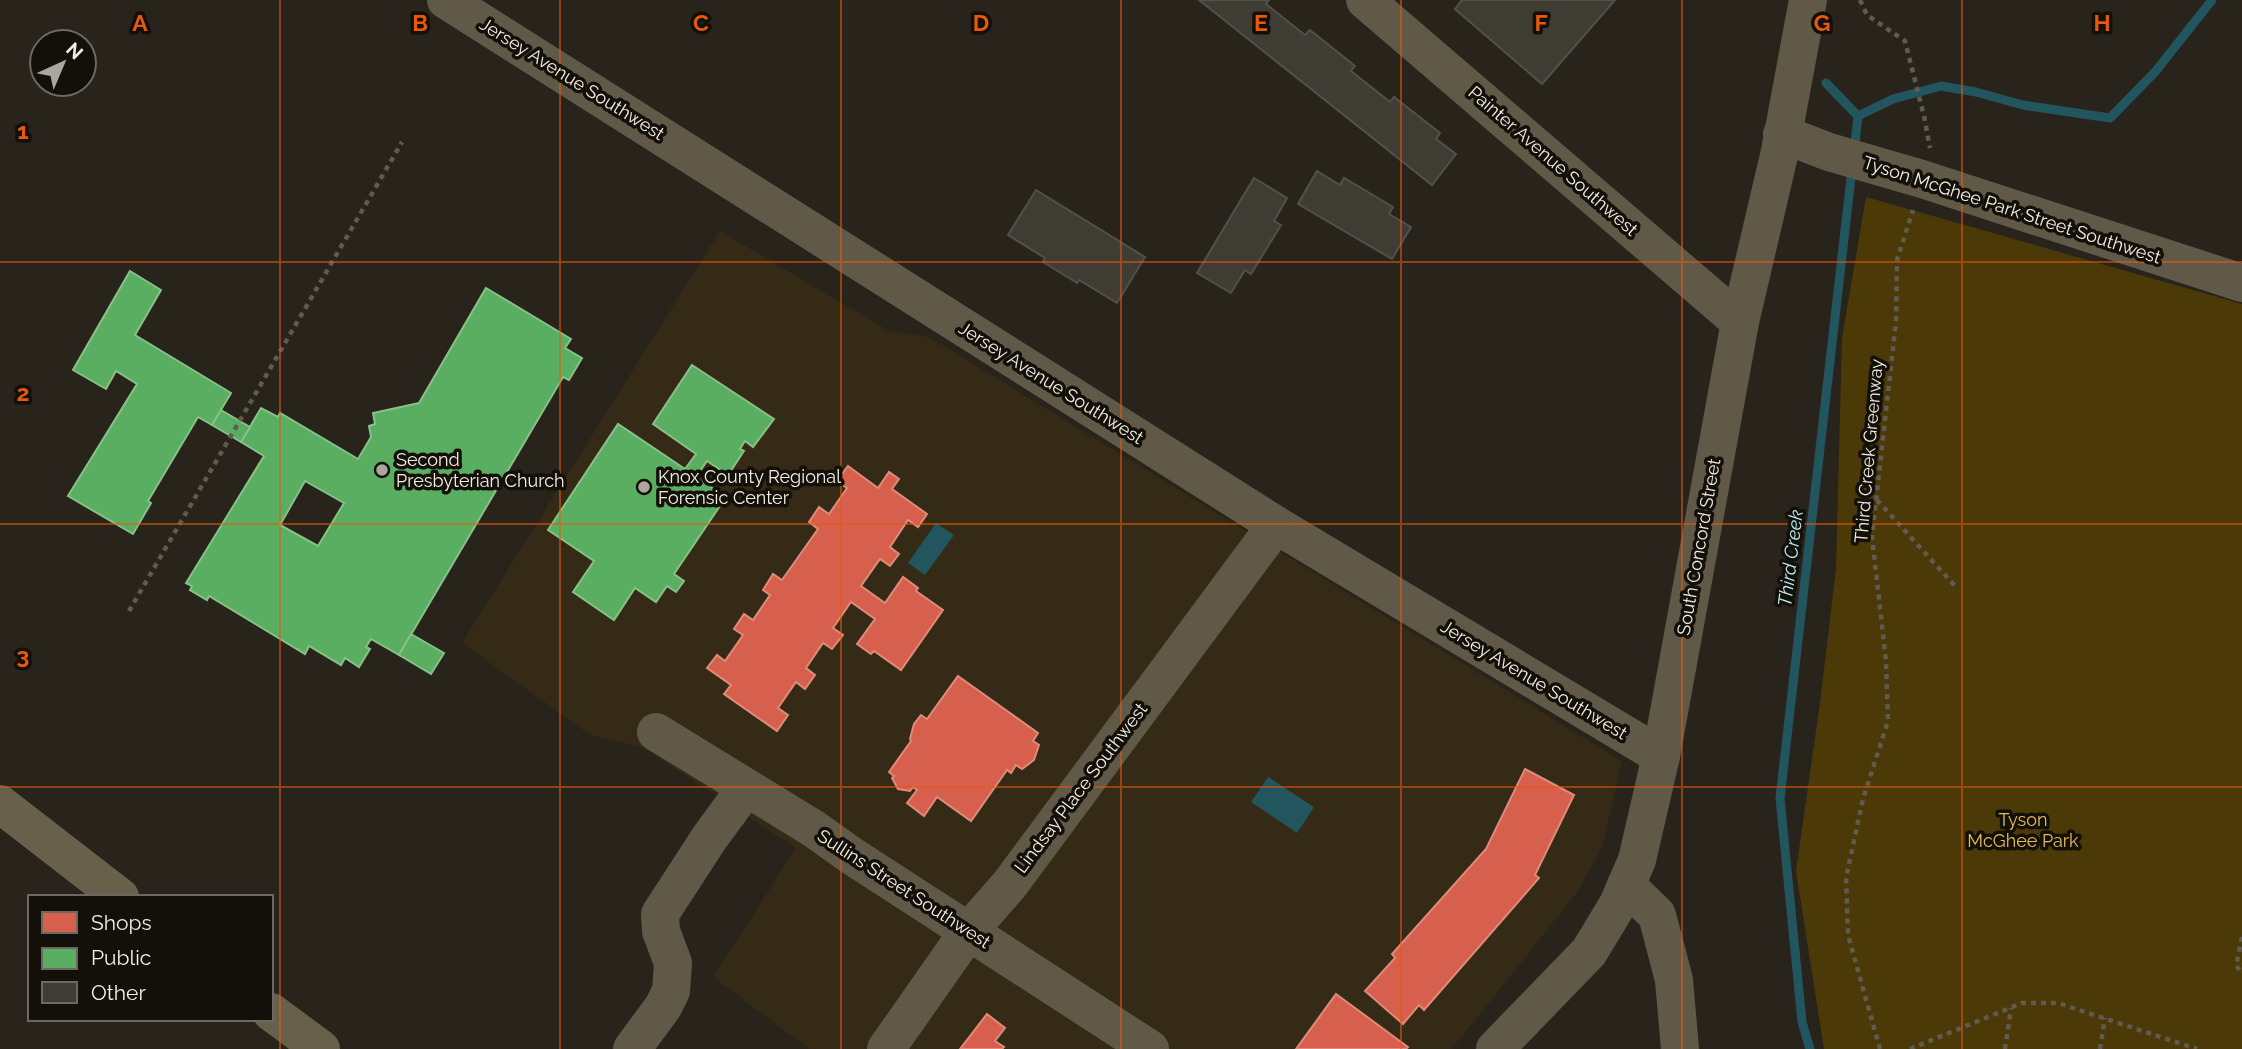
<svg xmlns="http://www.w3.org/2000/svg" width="2242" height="1049" font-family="Raleway,sans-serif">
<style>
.built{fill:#342a16}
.green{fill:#4b3908}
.water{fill:#22555e}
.shops{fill:#d6604d;stroke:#df8b7a;stroke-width:2}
.public{fill:#5aae61;stroke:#88c188;stroke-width:2;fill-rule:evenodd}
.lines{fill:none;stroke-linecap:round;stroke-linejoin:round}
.stream{stroke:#22555e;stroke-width:9}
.building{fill:#3f3c34;stroke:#535049;stroke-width:2}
.path{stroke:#605b50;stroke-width:4.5;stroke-dasharray:5 5;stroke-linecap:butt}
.minor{stroke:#605948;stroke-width:38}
.major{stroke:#69604b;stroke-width:38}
.grid{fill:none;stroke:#e8590c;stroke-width:2;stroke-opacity:0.55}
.poi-dot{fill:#aca79e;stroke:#130f09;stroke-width:2.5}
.labels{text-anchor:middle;stroke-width:7;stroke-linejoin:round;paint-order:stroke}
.street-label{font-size:18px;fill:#f3eee4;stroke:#130f09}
.poi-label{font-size:18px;fill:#f3eee4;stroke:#130f09;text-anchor:start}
.park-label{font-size:18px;fill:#e8bb53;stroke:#130f09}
.water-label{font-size:19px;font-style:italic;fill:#baebf5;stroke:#130f09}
.grid-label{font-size:23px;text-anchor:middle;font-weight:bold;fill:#e8590c;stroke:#130f09;stroke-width:7;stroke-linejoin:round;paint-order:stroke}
</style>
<rect width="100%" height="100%" fill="#28241c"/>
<path class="built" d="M 720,231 L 889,331 L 929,337 L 1622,761 L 1602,848 L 1576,894 L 1452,1049 L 809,1049 L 713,977 L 796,848 L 642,747 L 590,735 L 462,643 Z"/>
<path class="green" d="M 1866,197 L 2242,304 L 2242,1049 L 1824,1049 L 1796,871 L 1820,703 L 1836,569 L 1842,338 Z"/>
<g class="water">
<path d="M 936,523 L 954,535 L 925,575 L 908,563 Z"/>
<path d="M 1268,777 L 1314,807 L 1297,833 L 1251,802 Z"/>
</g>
<g class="shops">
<path d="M 848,466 L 878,488 L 889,472 L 899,479 L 892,489 L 927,514 L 918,527 L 908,520 L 890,547 L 899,554 L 890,566 L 880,559 L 861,586 L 885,603 L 903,577 L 918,588 L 916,591 L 943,610 L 901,670 L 874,651 L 871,654 L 857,644 L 875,619 L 851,602 L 833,628 L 843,635 L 832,649 L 823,643 L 806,668 L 815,675 L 805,689 L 796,682 L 778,708 L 788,715 L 777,731 L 724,694 L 731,685 L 707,668 L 717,655 L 725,661 L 743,635 L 734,629 L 744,614 L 753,620 L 770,595 L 763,590 L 773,574 L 782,580 L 818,529 L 809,522 L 819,507 L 829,514 L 847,488 L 837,481 Z"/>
<path d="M 958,676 L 1038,733 L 1033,741 L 1039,745 L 1034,760 L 1022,769 L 1016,765 L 1011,773 L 1007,770 L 971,821 L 937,797 L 924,816 L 907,803 L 917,790 L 913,787 L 910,791 L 898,789 L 892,778 L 894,776 L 889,772 L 911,741 L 910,739 L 914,724 L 921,715 L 927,719 Z"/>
<path d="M 1525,769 L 1574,795 L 1535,875 L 1539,878 L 1424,1010 L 1419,1005 L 1403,1024 L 1365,991 L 1395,958 L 1392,954 L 1486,849 Z"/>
<path d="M 1336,994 L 1408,1047 L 1406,1049 L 1296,1049 Z"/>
<path d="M 987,1014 L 1005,1028 L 995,1041 L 1004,1047 L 1002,1049 L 960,1049 Z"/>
</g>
<g class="public">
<path d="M 130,271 L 161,290 L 135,335 L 231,393 L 212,425 L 198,417 L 148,501 L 151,503 L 133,534 L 68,496 L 137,384 L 116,371 L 106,389 L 73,370 Z"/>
<path d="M 486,288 L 571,339 L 565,348 L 582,358 L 569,380 L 563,377 L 399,655 L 371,639 L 366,647 L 370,649 L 359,667 L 345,658 L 341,665 L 309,646 L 305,654 L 209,596 L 207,600 L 190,590 L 192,586 L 186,583 L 264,456 L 241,442 L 261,408 L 278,417 L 280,413 L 358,459 L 371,437 L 369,426 L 375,424 L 373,413 L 419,403 ZM 305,481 L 344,503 L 318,546 L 280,525 Z"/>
<path d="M 692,365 L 774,419 L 753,447 L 745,441 L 740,449 L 744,451 L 728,475 L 707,461 L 696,477 L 726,497 L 674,574 L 684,581 L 676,592 L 667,586 L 656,602 L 635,588 L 614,620 L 573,592 L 594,561 L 548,530 L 618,424 L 685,469 L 696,454 L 653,424 Z"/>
<path d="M 221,410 L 250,427 L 241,442 L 212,425 Z"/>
<path d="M 411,634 L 444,653 L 431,674 L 399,655 Z"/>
</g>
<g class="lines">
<g class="stream">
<path d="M 1826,83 L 1858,116 L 1854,152"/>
<path d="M 1858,116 L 1893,99 L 1941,86 L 1976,92 L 2023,105 L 2110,118 L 2155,72 L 2212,0"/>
<path d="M 1810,1049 L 1802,1022 L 1780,798 L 1852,169"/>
</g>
</g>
<g class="building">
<path d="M 1199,0 L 1269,0 L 1266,4 L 1305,35 L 1310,30 L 1355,66 L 1351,71 L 1390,102 L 1394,97 L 1440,133 L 1436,139 L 1456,154 L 1432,185 Z"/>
<path d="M 1462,0 L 1615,0 L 1542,84 L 1455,9 Z"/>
<path d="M 1317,171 L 1340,185 L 1344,178 L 1393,207 L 1389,214 L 1411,227 L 1392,259 L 1298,204 Z"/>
<path d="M 1254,178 L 1287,198 L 1274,221 L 1281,225 L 1251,274 L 1245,270 L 1231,293 L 1197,273 Z"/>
<path d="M 1036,190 L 1145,257 L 1117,303 L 1079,280 L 1077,283 L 1043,262 L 1045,258 L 1008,235 Z"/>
</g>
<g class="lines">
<g class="path">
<path d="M 1860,0 L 1867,15 L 1905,41 L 1924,116 L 1930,148"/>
<path d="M 1877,500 L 1955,586"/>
<path d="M 129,611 L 402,142"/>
<path d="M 2242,937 L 2236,966 L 2242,972"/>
<path d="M 1880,1049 L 1848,935 L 1846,878 L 1863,799 L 1888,721 L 1886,661 L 1872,537 L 1896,321 L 1897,260 L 1913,210"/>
<path d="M 1910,1049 L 2022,1003 L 2058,1003 L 2197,1049"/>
<path d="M 2005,1049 L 2011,1008"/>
<path d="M 2100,1049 L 2105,1018"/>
</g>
<g class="minor">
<path d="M 446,0 L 1276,525 L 1661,756"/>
<path d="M 1365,0 L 1740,322"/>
<path d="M 1782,134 L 1829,152 L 1922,179 L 2242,283"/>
<path d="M 656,732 L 814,829 L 852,856 L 1150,1049"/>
<path d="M 1626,885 L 1657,915 L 1674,980 L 1680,1049"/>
<path d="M 632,1049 L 663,1007 L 671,991 L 673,963 L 661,931 L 660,914 L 710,837 L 746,788"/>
<path d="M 886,1049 L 968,932 L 1010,884 L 1276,525"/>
<path d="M 1495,1049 L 1589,952 L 1618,904 L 1637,860 L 1661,756 L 1740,322 L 1780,151 L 1808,0"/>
</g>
<g class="major">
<path d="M 0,804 L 120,897"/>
<path d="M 271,1012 L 321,1049"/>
</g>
</g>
<path class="grid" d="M 280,0 L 280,1049M 560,0 L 560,1049M 841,0 L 841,1049M 1121,0 L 1121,1049M 1401,0 L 1401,1049M 1682,0 L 1682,1049M 1962,0 L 1962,1049M 0,262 L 2242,262M 0,524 L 2242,524M 0,787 L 2242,787"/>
<g class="poi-dot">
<circle cx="382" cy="470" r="7"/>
<circle cx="644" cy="487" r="7"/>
</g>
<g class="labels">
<g class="street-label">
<text transform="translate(572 79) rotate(32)" y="6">Jersey Avenue Southwest</text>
<text transform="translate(1553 161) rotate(41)" y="6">Painter Avenue Southwest</text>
<text transform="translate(2012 210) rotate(18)" y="6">Tyson McGhee Park Street Southwest</text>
<text transform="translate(1051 383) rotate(32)" y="6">Jersey Avenue Southwest</text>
<text transform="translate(1869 451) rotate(-85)" y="6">Third Creek Greenway</text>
<text transform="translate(1699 547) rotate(-80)" y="6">South Concord Street</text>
<text transform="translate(1534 680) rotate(31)" y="6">Jersey Avenue Southwest</text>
<text transform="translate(1081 788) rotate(-53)" y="6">Lindsay Place Southwest</text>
<text transform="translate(904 889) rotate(33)" y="6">Sullins Street Southwest</text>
</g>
<g class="poi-label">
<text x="396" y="466">Second<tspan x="396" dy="21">Presbyterian Church</tspan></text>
<text x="658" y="483">Knox County Regional<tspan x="658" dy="21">Forensic Center</tspan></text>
</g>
<g class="park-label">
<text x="2023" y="826">Tyson<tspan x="2023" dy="21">McGhee Park</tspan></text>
</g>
<g class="water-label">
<text transform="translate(1790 558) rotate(-83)" y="7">Third Creek</text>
</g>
</g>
<g class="grid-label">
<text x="140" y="31">A</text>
<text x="420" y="31">B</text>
<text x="701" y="31">C</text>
<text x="981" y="31">D</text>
<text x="1261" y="31">E</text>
<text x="1541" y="31">F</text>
<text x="1822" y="31">G</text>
<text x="2102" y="31">H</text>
<text x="23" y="139">1</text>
<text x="23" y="401">2</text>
<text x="23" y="664">3</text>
</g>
<rect x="28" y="895" width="245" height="126" fill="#130f09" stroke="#6d6861" stroke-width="2"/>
<rect x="42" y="912" width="35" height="21" fill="#d6604d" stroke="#6d6861" stroke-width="2"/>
<text x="91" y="930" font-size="21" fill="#f3eee4">Shops</text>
<rect x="42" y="948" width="35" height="21" fill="#5aae61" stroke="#6d6861" stroke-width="2"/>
<text x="91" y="965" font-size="21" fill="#f3eee4">Public</text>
<rect x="42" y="982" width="35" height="21" fill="#3f3c34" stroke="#6d6861" stroke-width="2"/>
<text x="91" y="1000" font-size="21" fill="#f3eee4">Other</text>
<g transform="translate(63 63) rotate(44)"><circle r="33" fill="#130f09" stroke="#6d6861" stroke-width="2"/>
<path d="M0-5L12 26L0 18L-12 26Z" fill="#aca79e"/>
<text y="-10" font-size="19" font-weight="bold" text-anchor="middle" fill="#f3eee4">N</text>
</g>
</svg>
